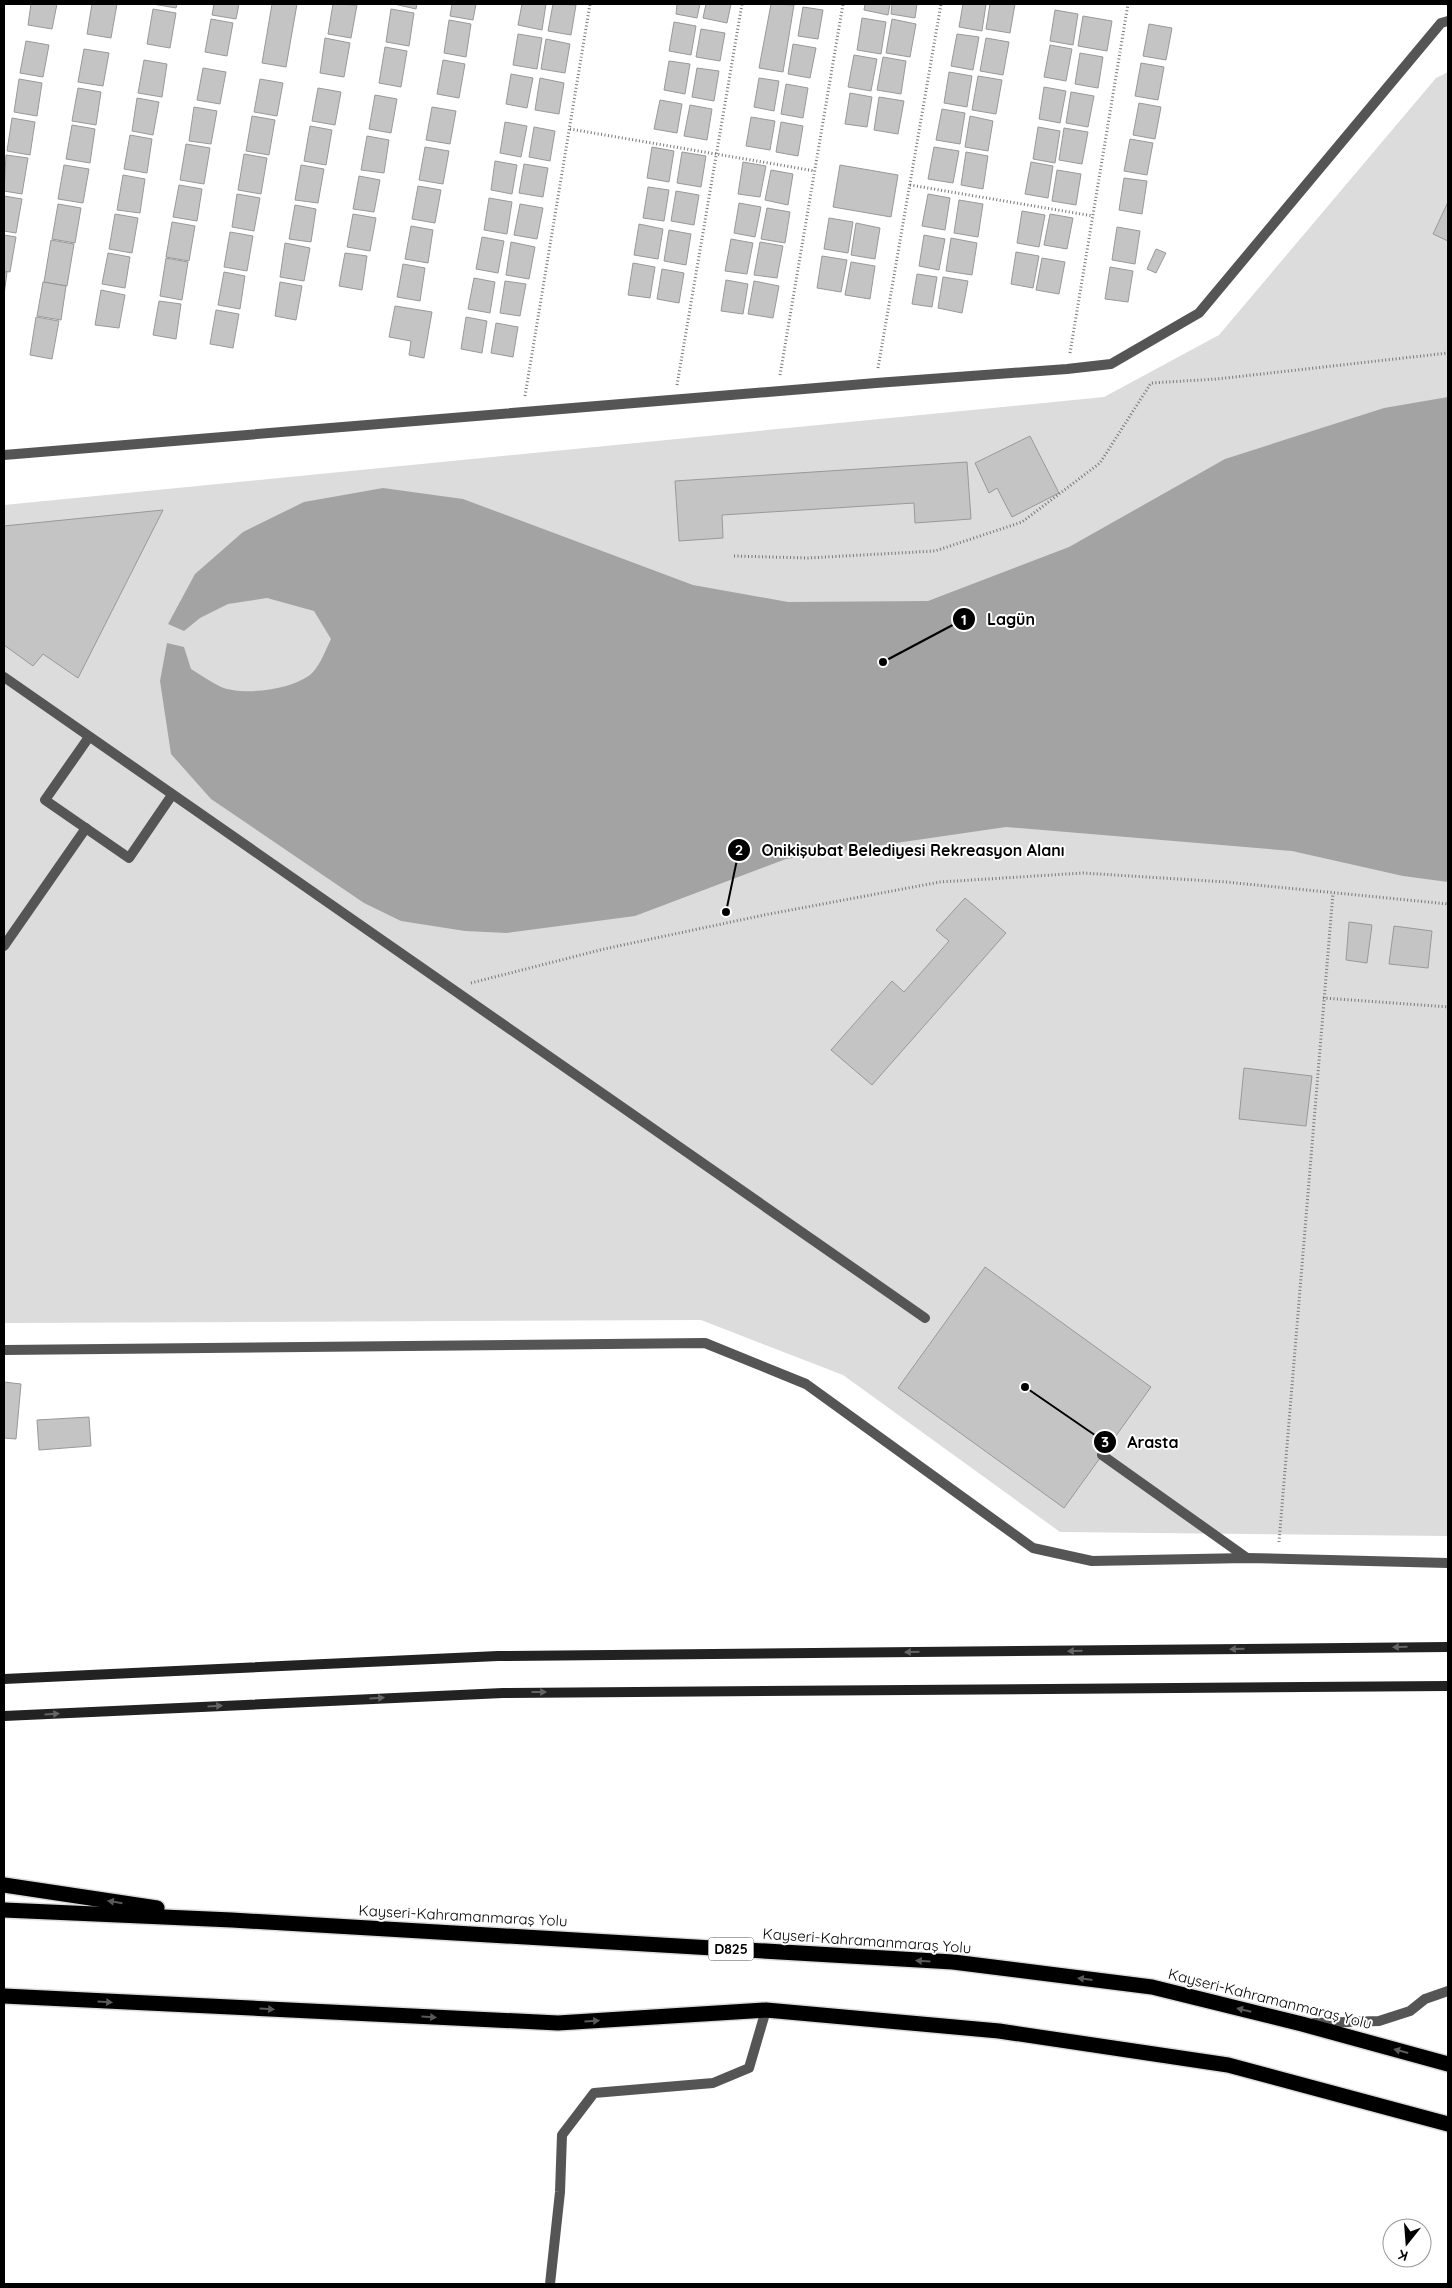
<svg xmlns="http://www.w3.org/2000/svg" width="1452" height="2288" font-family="Quicksand,sans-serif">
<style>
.green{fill:#dcdcdc}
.water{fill:#a3a3a3}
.building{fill:#c4c4c4;stroke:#999}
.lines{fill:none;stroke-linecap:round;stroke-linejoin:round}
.highway-casing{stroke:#dbdbdb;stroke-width:18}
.path{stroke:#777;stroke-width:3;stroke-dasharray:1 2.5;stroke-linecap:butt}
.lane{stroke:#555;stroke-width:10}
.street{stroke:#555;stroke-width:10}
.secondary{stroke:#222;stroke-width:10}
.highway{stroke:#000;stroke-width:15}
.oneway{fill:#646464}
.oneway2{fill:#595959}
.labels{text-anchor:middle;stroke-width:4;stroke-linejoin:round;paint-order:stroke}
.shield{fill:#fff;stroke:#4c4c4c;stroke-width:1}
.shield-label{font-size:14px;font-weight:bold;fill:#000}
.street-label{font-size:15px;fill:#000;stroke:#fff}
.leader{fill:none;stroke:#000;stroke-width:2}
.callout-dot{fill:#000;stroke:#fff;stroke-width:2}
.mark-label{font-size:15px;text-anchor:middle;font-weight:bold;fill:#fff}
.callout-label{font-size:16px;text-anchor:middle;font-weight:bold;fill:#000;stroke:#fff;stroke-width:4;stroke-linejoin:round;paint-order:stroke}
</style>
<rect width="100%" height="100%" fill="#fff"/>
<path class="green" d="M 1448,72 L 1448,1536 L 1060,1532 L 843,1375 L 701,1320 L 4,1323 L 4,505 L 1104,397 L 1219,335 L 1436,78 Z"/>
<path class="water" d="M 1448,397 L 1448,882 L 1403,876 L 1292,851 L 1006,827 L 786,859 L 635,916 L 507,933 L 465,931 L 401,921 L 364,903 L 211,799 L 171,754 L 160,681 L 167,643 L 184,647 L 191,669 C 201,675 211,682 221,687 C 244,696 290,690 310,675 C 319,668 326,649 331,639 L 314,611 L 267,598 L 228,604 L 200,618 L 184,631 L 168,624 L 195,574 L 243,532 L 304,502 L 383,488 L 463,499 L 693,585 L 788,602 L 928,601 L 1069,547 L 1225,459 L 1384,408 Z"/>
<g class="building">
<path d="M 31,4 L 57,4 L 52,29 L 28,25 Z"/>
<path d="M 92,4 L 117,4 L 111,38 L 87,34 Z"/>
<path d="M 153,4 L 177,4 L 176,8 Z"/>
<path d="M 214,4 L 239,4 L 236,19 L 212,15 Z"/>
<path d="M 272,4 L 297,4 L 286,67 L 262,63 Z"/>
<path d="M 333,4 L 357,5 L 351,38 L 328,34 Z"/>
<path d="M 394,4 L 417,4 L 416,9 Z"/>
<path d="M 452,4 L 476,4 L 473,20 L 450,16 Z"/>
<path d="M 522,4 L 546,4 L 542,30 L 518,25 Z"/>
<path d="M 553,4 L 576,5 L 571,35 L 548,31 Z"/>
<path d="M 677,4 L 700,4 L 697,18 L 676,14 Z"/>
<path d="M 706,4 L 731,4 L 727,23 L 703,18 Z"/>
<path d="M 771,4 L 794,5 L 783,72 L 759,68 Z"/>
<path d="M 865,4 L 890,4 L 888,15 L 864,10 Z"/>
<path d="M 892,4 L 917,4 L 915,18 L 891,14 Z"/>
<path d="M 963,4 L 986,4 L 982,31 L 959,27 Z"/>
<path d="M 990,4 L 1015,4 L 1010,33 L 986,29 Z"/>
<path d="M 803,7 L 823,10 L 818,39 L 798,36 Z"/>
<path d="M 153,9 L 176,13 L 170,48 L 147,44 Z"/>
<path d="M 391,9 L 414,13 L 409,46 L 386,42 Z"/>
<path d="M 1055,10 L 1078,14 L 1073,45 L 1050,41 Z"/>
<path d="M 1083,16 L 1112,21 L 1107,51 L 1078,46 Z"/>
<path d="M 862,18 L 886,22 L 881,54 L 857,50 Z"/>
<path d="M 211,19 L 233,23 L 227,56 L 205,52 Z"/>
<path d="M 892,19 L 916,24 L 910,57 L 886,53 Z"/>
<path d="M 449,20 L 471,24 L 466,57 L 444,53 Z"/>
<path d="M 674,22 L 696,26 L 691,55 L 669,51 Z"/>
<path d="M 1149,24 L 1172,28 L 1166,60 L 1143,56 Z"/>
<path d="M 701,29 L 725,33 L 720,61 L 696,57 Z"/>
<path d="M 518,34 L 542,38 L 537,69 L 513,65 Z"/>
<path d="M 957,34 L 979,37 L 973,70 L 951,66 Z"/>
<path d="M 325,38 L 350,43 L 344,77 L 320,73 Z"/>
<path d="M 986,38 L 1009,42 L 1003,75 L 980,71 Z"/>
<path d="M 546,39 L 570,44 L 565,73 L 541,69 Z"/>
<path d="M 26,41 L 49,45 L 43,77 L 20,73 Z"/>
<path d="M 793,44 L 816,48 L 810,78 L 788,74 Z"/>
<path d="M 1050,45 L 1072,49 L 1066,81 L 1044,77 Z"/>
<path d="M 385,47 L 407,51 L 401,87 L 379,83 Z"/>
<path d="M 84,49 L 109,53 L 103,86 L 78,82 Z"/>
<path d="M 1080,53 L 1103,57 L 1098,88 L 1075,84 Z"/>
<path d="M 854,55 L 877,59 L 871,91 L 848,87 Z"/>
<path d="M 883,57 L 906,61 L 901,94 L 877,90 Z"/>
<path d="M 144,60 L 167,64 L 162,97 L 138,93 Z"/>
<path d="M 443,60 L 465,64 L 459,98 L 437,94 Z"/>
<path d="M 669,61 L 690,64 L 685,94 L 664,90 Z"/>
<path d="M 1141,63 L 1164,67 L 1158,100 L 1135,96 Z"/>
<path d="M 203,68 L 226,72 L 220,104 L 197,100 Z"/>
<path d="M 697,68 L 719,71 L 714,101 L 692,97 Z"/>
<path d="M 949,72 L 972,76 L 967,107 L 944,103 Z"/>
<path d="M 511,74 L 533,78 L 527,108 L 506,104 Z"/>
<path d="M 978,76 L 1002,80 L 996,114 L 972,110 Z"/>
<path d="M 540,78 L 564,83 L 559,114 L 535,110 Z"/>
<path d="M 759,78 L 779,81 L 774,111 L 754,107 Z"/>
<path d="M 19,79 L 42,83 L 37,116 L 14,112 Z"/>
<path d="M 260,79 L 283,83 L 277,116 L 254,112 Z"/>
<path d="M 786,84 L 808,88 L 803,118 L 781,114 Z"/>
<path d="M 1044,87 L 1066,91 L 1060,123 L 1039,119 Z"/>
<path d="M 78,88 L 101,92 L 96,125 L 72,121 Z"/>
<path d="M 318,88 L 341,92 L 335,125 L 312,121 Z"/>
<path d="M 1071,92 L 1094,96 L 1088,127 L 1066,123 Z"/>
<path d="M 850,93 L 872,97 L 867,127 L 845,124 Z"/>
<path d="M 375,95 L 397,99 L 391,133 L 369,129 Z"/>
<path d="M 879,97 L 904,101 L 898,134 L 874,130 Z"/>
<path d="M 137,98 L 159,102 L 153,135 L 132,131 Z"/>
<path d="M 660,100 L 682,104 L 677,133 L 654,129 Z"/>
<path d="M 1139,103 L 1161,107 L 1155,139 L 1133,135 Z"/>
<path d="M 690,105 L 712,109 L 707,140 L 684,136 Z"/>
<path d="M 194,107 L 217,111 L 211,144 L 189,141 Z"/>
<path d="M 432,107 L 456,111 L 450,144 L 426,140 Z"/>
<path d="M 942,109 L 965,113 L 960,144 L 936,140 Z"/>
<path d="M 252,116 L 275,120 L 269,155 L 246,151 Z"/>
<path d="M 970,116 L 993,121 L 988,151 L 965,147 Z"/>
<path d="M 751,117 L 775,121 L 770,150 L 746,146 Z"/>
<path d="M 12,118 L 35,122 L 30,155 L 7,151 Z"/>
<path d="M 505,122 L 527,126 L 521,157 L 500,153 Z"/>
<path d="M 781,122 L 803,126 L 798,156 L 776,152 Z"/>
<path d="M 72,125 L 95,129 L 90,163 L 66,159 Z"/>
<path d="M 310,126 L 332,130 L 326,165 L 304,161 Z"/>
<path d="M 534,127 L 555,131 L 550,161 L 529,157 Z"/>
<path d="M 1038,127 L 1060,131 L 1055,163 L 1033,159 Z"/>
<path d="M 1064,128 L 1088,132 L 1082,164 L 1059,160 Z"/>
<path d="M 130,135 L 152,139 L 147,173 L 124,169 Z"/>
<path d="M 367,136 L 389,140 L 384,173 L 361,170 Z"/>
<path d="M 1130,139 L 1153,143 L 1147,175 L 1124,171 Z"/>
<path d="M 186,144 L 210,148 L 204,184 L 180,180 Z"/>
<path d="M 425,147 L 449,151 L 443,184 L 419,180 Z"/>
<path d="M 652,147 L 674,151 L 669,182 L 647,178 Z"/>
<path d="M 934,147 L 959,151 L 953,183 L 928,179 Z"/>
<path d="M 682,152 L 706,156 L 701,187 L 677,183 Z"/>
<path d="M 966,152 L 988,156 L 983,189 L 961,185 Z"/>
<path d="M 244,154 L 267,158 L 261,194 L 238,190 Z"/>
<path d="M 6,155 L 28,158 L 22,194 L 4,191 Z"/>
<path d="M 495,161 L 517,165 L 512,194 L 491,190 Z"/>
<path d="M 743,162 L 766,166 L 760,197 L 738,194 Z"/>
<path d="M 1031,162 L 1053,166 L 1048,198 L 1025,194 Z"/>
<path d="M 524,164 L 548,168 L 543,197 L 519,193 Z"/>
<path d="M 64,165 L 89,169 L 83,203 L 58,199 Z"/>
<path d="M 301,165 L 324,169 L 318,203 L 295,200 Z"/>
<path d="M 840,165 L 898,175 L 891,217 L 833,207 Z"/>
<path d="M 771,170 L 793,174 L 788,205 L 765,200 Z"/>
<path d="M 1057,170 L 1081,174 L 1076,205 L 1052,201 Z"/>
<path d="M 123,175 L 145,179 L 140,213 L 117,210 Z"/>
<path d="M 359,176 L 380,180 L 374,212 L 353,209 Z"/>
<path d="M 1124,178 L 1147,181 L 1142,214 L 1119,210 Z"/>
<path d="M 179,185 L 202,189 L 197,221 L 173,217 Z"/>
<path d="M 418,186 L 441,190 L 435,223 L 412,219 Z"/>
<path d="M 648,187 L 669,190 L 664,221 L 643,218 Z"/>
<path d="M 676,191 L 699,195 L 694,225 L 671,221 Z"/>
<path d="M 237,194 L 260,198 L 254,231 L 232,227 Z"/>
<path d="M 928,194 L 950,198 L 945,230 L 922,226 Z"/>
<path d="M 4,196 L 22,199 L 16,233 L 4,231 Z"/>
<path d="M 489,198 L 512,202 L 507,234 L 484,230 Z"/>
<path d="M 959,200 L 983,204 L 978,237 L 954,233 Z"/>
<path d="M 1448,202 L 1448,241 L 1433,234 Z"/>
<path d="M 739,203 L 761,207 L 755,237 L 734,233 Z"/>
<path d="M 58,204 L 81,208 L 75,243 L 52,239 Z"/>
<path d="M 520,204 L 543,208 L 537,239 L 514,235 Z"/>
<path d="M 295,205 L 316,209 L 311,242 L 289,239 Z"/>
<path d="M 767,208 L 790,212 L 785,243 L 761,239 Z"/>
<path d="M 1022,211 L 1045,215 L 1039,247 L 1017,243 Z"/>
<path d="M 115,214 L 138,218 L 132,253 L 109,249 Z"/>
<path d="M 353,214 L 376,218 L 370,251 L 347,247 Z"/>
<path d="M 1050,214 L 1073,218 L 1067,249 L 1044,245 Z"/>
<path d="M 829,218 L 853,222 L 848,253 L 824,249 Z"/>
<path d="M 172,222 L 195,226 L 189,261 L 166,257 Z"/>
<path d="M 856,223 L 880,228 L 875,259 L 851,255 Z"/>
<path d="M 639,224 L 663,229 L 658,259 L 634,255 Z"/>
<path d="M 411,226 L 433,230 L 428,263 L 405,259 Z"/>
<path d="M 1117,227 L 1140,231 L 1135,264 L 1112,260 Z"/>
<path d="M 669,230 L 691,234 L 686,265 L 664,261 Z"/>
<path d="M 230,232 L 253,236 L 247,271 L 224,267 Z"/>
<path d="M 4,235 L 16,237 L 10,272 L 4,271 Z"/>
<path d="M 924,235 L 945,239 L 939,270 L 919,266 Z"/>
<path d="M 482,237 L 504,241 L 498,273 L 476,269 Z"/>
<path d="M 951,238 L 977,243 L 972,275 L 946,271 Z"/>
<path d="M 731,239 L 753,243 L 747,274 L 725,271 Z"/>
<path d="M 51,240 L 74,244 L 67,286 L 44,282 Z"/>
<path d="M 511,242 L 535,247 L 529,279 L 506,275 Z"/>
<path d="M 760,242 L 783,246 L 777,278 L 754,275 Z"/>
<path d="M 285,243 L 310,248 L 304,281 L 280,277 Z"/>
<path d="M 1156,249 L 1166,253 L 1156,273 L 1147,269 Z"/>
<path d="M 1016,252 L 1039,256 L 1033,288 L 1011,284 Z"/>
<path d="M 108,253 L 130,257 L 125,288 L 102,284 Z"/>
<path d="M 345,253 L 367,256 L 362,290 L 339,286 Z"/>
<path d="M 822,256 L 847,260 L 841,292 L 817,288 Z"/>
<path d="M 166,258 L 188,262 L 182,300 L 160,296 Z"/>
<path d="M 1042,258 L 1065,262 L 1059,294 L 1036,290 Z"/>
<path d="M 851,262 L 875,266 L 870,299 L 845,295 Z"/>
<path d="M 633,263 L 655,267 L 650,298 L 628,295 Z"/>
<path d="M 403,264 L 425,268 L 420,301 L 397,297 Z"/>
<path d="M 1110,267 L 1133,271 L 1128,302 L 1105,299 Z"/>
<path d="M 662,269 L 684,273 L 679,303 L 657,299 Z"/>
<path d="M 4,272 L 7,272 L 4,295 Z"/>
<path d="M 224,272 L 245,276 L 240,309 L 218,305 Z"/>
<path d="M 917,274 L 937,277 L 932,307 L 912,304 Z"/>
<path d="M 943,277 L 968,281 L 962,313 L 938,308 Z"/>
<path d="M 474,278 L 495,282 L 490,313 L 468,309 Z"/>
<path d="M 726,280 L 748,284 L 743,314 L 721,311 Z"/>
<path d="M 505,281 L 526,284 L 520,316 L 500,313 Z"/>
<path d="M 754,281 L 779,286 L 773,318 L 748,314 Z"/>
<path d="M 43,282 L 66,286 L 61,320 L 37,316 Z"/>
<path d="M 280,282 L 302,286 L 296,320 L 275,316 Z"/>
<path d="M 101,290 L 125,295 L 119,328 L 95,325 Z"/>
<path d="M 159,301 L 181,304 L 176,339 L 153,335 Z"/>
<path d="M 395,306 L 432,312 L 424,358 L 409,355 L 411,341 L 389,337 Z"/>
<path d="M 216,310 L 239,314 L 233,348 L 210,344 Z"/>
<path d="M 36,317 L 59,321 L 52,359 L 30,355 Z"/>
<path d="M 466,317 L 487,321 L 482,353 L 461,349 Z"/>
<path d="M 496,323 L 518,327 L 513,357 L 491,353 Z"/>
<path d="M 1030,436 L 1059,493 L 1012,517 L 997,488 L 989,493 L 975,463 Z"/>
<path d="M 967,462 L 971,519 L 915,523 L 914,503 L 722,515 L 723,538 L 679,541 L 675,481 Z"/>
<path d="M 163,510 L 78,678 L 43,654 L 33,666 L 4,645 L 4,526 Z"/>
<path d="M 965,898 L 1006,933 L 872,1085 L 831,1050 L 892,981 L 904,992 L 949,941 L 936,930 Z"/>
<path d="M 1349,922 L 1372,925 L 1367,963 L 1346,960 Z"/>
<path d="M 1394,926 L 1432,931 L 1428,968 L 1389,964 Z"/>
<path d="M 1244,1068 L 1312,1076 L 1306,1126 L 1239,1119 Z"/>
<path d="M 985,1267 L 1151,1387 L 1064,1508 L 898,1388 Z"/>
<path d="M 4,1382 L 21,1384 L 16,1439 L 4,1438 Z"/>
<path d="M 89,1417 L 91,1446 L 39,1450 L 37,1420 Z"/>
</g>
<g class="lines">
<defs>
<g id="highway">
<path d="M 4,1885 L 157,1908"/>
<path d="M 4,1910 L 232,1920 L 953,1962 L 1152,1987 L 1302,2024 L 1448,2064"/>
<path d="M 4,1996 L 558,2023 L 766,2010 L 999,2031 L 1228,2065 L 1448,2124"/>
</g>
</defs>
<use href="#highway" class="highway-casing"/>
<g class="path">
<path d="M 570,129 L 815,171"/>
<path d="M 910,185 L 1093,216"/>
<path d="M 1070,353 L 1128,4"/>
<path d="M 878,368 L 941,4"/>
<path d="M 780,375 L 843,4"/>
<path d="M 677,385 L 742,4"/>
<path d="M 525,396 L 590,4"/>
<path d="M 734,556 L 808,558 L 935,551 L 1022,522 L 1100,463 L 1151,383 L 1217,379 L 1448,353"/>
<path d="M 471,983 L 604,949 L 764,915 L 940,882 L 1083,873 L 1226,882 L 1448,904"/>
<path d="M 1323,998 L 1448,1007"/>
<path d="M 1279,1542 L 1333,893"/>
</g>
<path class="lane" d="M 1314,2023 L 1379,2021 L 1410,2011 L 1425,1999 L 1448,1991"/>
<g class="street">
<path d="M 4,455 L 876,383 L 1067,369 L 1111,364 L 1199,313 L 1441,23 L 1448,21"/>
<path d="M 4,677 L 925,1318"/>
<path d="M 89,737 L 45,800 L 129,858 L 172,795"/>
<path d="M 4,946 L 86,828"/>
<path d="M 4,1350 L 705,1343 L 806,1384 L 1033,1548 L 1092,1561 L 1247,1558 L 1448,1563"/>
<path d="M 1102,1455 L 1247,1558"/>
<path d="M 550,2284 L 560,2192 L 562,2135 L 594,2093 L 713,2083 L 749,2068 L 766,2010"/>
</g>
<g class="secondary">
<path d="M 4,1679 L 498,1656 L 1448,1647"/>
<path d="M 4,1716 L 503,1693 L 1448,1686"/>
</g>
<use href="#highway" class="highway"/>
</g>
<defs><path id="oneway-solid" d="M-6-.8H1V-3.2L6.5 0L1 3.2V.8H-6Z" transform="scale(1.25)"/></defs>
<g class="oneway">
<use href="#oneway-solid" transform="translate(1400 1647) rotate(179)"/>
<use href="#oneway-solid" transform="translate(1237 1649) rotate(179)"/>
<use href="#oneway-solid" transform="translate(1075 1651) rotate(179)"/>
<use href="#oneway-solid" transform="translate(912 1652) rotate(179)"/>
<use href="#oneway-solid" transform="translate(539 1692)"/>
<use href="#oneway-solid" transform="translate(377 1698) rotate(-3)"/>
<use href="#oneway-solid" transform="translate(215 1706) rotate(-3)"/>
<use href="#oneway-solid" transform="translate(52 1714) rotate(-3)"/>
</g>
<g class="oneway2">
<use href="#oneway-solid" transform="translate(115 1902) rotate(-171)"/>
<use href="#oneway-solid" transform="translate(923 1961) rotate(-177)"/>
<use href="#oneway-solid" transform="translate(1085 1979) rotate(-173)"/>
<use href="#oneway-solid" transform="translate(105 2002) rotate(3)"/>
<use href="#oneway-solid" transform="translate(267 2009) rotate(3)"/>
<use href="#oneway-solid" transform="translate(1244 2010) rotate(-166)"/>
<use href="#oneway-solid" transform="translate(429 2017) rotate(3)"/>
<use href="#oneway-solid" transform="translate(592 2021) rotate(-3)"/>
<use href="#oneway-solid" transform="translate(1401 2051) rotate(-165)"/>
</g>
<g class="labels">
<rect class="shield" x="708.5" y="1937.5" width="45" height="23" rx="4"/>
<g class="shield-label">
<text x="731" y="1954">D825</text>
</g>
<g class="street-label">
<text transform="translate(463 1916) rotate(3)" y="5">Kayseri-Kahramanmaraş Yolu</text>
<text transform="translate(867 1941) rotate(4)" y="5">Kayseri-Kahramanmaraş Yolu</text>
<text transform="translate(1270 1999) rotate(14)" y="5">Kayseri-Kahramanmaraş Yolu</text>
</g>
</g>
<path class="leader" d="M883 662L964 619M726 912L739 850M1025 1387L1105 1442"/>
<g class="callout-dot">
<circle cx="883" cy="662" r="5"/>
<circle cx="726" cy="912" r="5"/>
<circle cx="1025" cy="1387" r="5"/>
<circle cx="964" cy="619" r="12"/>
<circle cx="739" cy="850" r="12"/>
<circle cx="1105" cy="1442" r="12"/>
</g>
<g class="mark-label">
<text x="964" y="625">1</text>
<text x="739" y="855">2</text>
<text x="1105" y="1447">3</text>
</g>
<g class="callout-label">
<text x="1011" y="625">Lagün</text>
<text x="913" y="856">Onikişubat Belediyesi Rekreasyon Alanı</text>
<text x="1153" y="1448">Arasta</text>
</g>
<rect width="1452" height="2288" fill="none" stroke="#000000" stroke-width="10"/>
<g transform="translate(1407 2243) rotate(197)"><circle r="24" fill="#ffffff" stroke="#999999"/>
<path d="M0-4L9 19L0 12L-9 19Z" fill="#000000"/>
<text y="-8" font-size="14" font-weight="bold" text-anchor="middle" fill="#000000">K</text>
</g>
</svg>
